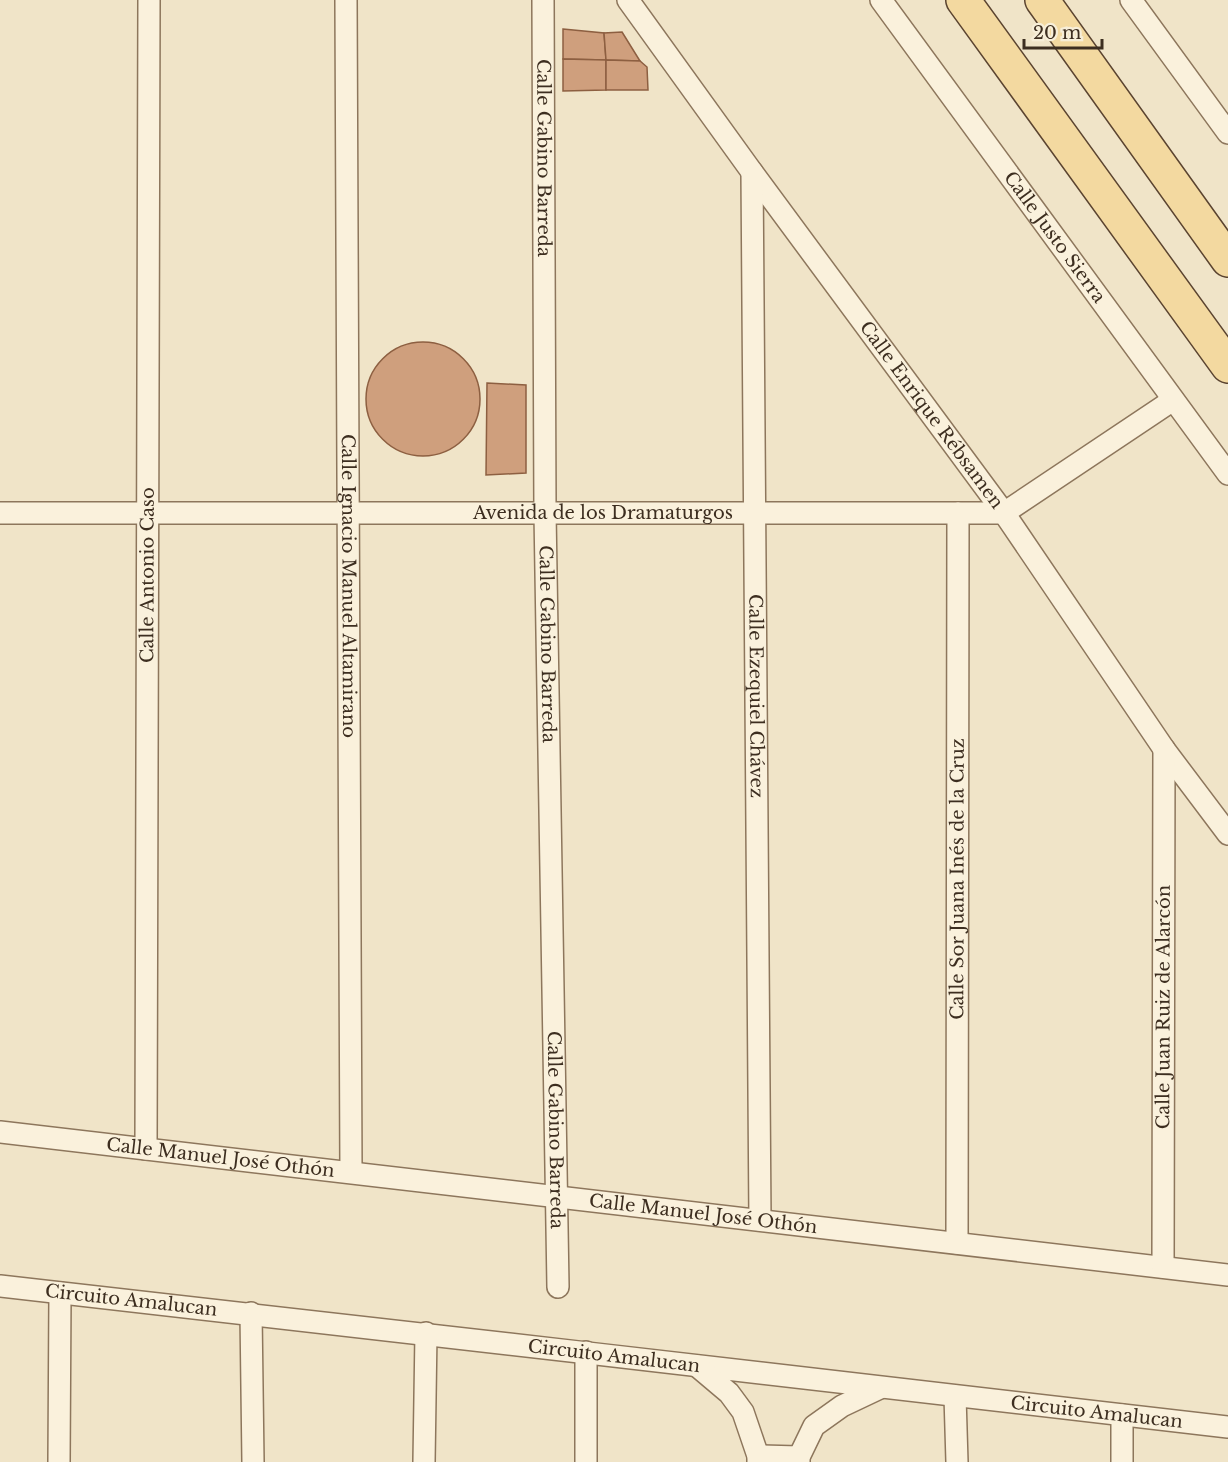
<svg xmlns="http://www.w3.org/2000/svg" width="1228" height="1462" font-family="'Libre Baskerville',serif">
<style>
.building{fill:#cf9f7d;stroke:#8d5f41;stroke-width:1.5}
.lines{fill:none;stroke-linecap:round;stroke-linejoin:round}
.street-casing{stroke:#8d765c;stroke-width:24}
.primary-casing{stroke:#5b4430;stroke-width:36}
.street{stroke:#faf1dc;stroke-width:21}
.primary{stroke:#f3d9a0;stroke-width:33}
.labels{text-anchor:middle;stroke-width:4.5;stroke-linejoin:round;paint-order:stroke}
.street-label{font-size:18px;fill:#3d2e20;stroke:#f7eed8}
</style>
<rect width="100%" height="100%" fill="#f0e4c8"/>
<g class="building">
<path d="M 563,29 L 604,33 L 606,60 L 563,59 Z"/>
<path d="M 622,32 L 640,61 L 606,60 L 604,33 Z"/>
<path d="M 563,59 L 606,60 L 606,90 L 563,91 Z"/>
<path d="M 606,60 L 640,61 L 647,67 L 648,90 L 606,90 Z"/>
<circle cx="423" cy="399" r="57"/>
<path d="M 487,383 L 526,385 L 526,473 L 486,475 Z"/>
</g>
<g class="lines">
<defs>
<g id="street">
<path id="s1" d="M 346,0 L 351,1172"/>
<path id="s2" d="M 543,0 L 545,513 L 558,1287"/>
<path id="s3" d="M 628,0 L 752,172 L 1004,513 L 1164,749 L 1228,834"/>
<path id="s4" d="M 881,0 L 1228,474"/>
<path d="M 1131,0 L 1228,133"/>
<path id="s5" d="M 752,172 L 760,1220"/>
<path id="s6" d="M 0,513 L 1004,513 L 1173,400"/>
<path id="s7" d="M 0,1132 L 1228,1275"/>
<path id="s8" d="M 146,1149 L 149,0"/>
<path id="s9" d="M 957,1243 L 958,513"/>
<path id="s10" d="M 1163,1267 L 1164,749"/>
<path id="s11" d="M 0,1286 C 410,1330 818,1382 1228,1427"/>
<path d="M 251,1313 L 253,1462"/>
<path d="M 697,1366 L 729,1393 L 743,1412 L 758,1456 L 758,1462"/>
<path d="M 955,1396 L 957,1462"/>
<path d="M 758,1456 L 799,1457"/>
<path d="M 59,1462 L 60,1293"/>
<path d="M 424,1462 L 426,1333"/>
<path d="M 586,1462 L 586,1352"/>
<path d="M 799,1462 L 799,1457 L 814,1426 L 842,1406 L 880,1388"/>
<path d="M 1122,1462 L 1122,1415"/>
</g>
<g id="primary">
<path d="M 963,0 L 1228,366"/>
<path d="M 1042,0 L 1228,260"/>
</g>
</defs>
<use href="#street" class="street-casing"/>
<use href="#primary" class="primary-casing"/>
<use href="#street" class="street"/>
<use href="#primary" class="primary"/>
</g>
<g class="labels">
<g class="street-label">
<text dy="6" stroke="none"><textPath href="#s2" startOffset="158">Calle Gabino Barreda</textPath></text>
<text dy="6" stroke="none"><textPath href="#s4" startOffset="294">Calle Justo Sierra</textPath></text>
<text dy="6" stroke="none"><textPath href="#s3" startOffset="514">Calle Enrique Rébsamen</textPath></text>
<text dy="6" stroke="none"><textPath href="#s6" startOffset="603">Avenida de los Dramaturgos</textPath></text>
<text dy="6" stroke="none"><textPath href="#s8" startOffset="574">Calle Antonio Caso</textPath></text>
<text dy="6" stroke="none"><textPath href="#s1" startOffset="586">Calle Ignacio Manuel Altamirano</textPath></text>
<text dy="6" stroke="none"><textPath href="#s2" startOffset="644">Calle Gabino Barreda</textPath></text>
<text dy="6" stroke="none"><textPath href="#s5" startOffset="524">Calle Ezequiel Chávez</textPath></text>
<text dy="6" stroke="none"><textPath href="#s9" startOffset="364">Calle Sor Juana Inés de la Cruz</textPath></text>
<text dy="6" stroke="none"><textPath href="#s10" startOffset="260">Calle Juan Ruiz de Alarcón</textPath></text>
<text dy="6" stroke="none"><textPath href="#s2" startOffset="1130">Calle Gabino Barreda</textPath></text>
<text dy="6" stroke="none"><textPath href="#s7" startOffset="222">Calle Manuel José Othón</textPath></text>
<text dy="6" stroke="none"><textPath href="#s7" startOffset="708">Calle Manuel José Othón</textPath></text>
<text dy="6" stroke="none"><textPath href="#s11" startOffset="132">Circuito Amalucan</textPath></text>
<text dy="6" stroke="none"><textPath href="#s11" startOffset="618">Circuito Amalucan</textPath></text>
<text dy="6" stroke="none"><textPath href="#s11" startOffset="1104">Circuito Amalucan</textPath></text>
</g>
</g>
<path d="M1024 39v9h78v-9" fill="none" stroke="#3d2e20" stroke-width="3"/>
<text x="1033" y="39" font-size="18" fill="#3d2e20" stroke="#f7eed8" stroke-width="4.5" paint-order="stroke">20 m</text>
</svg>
